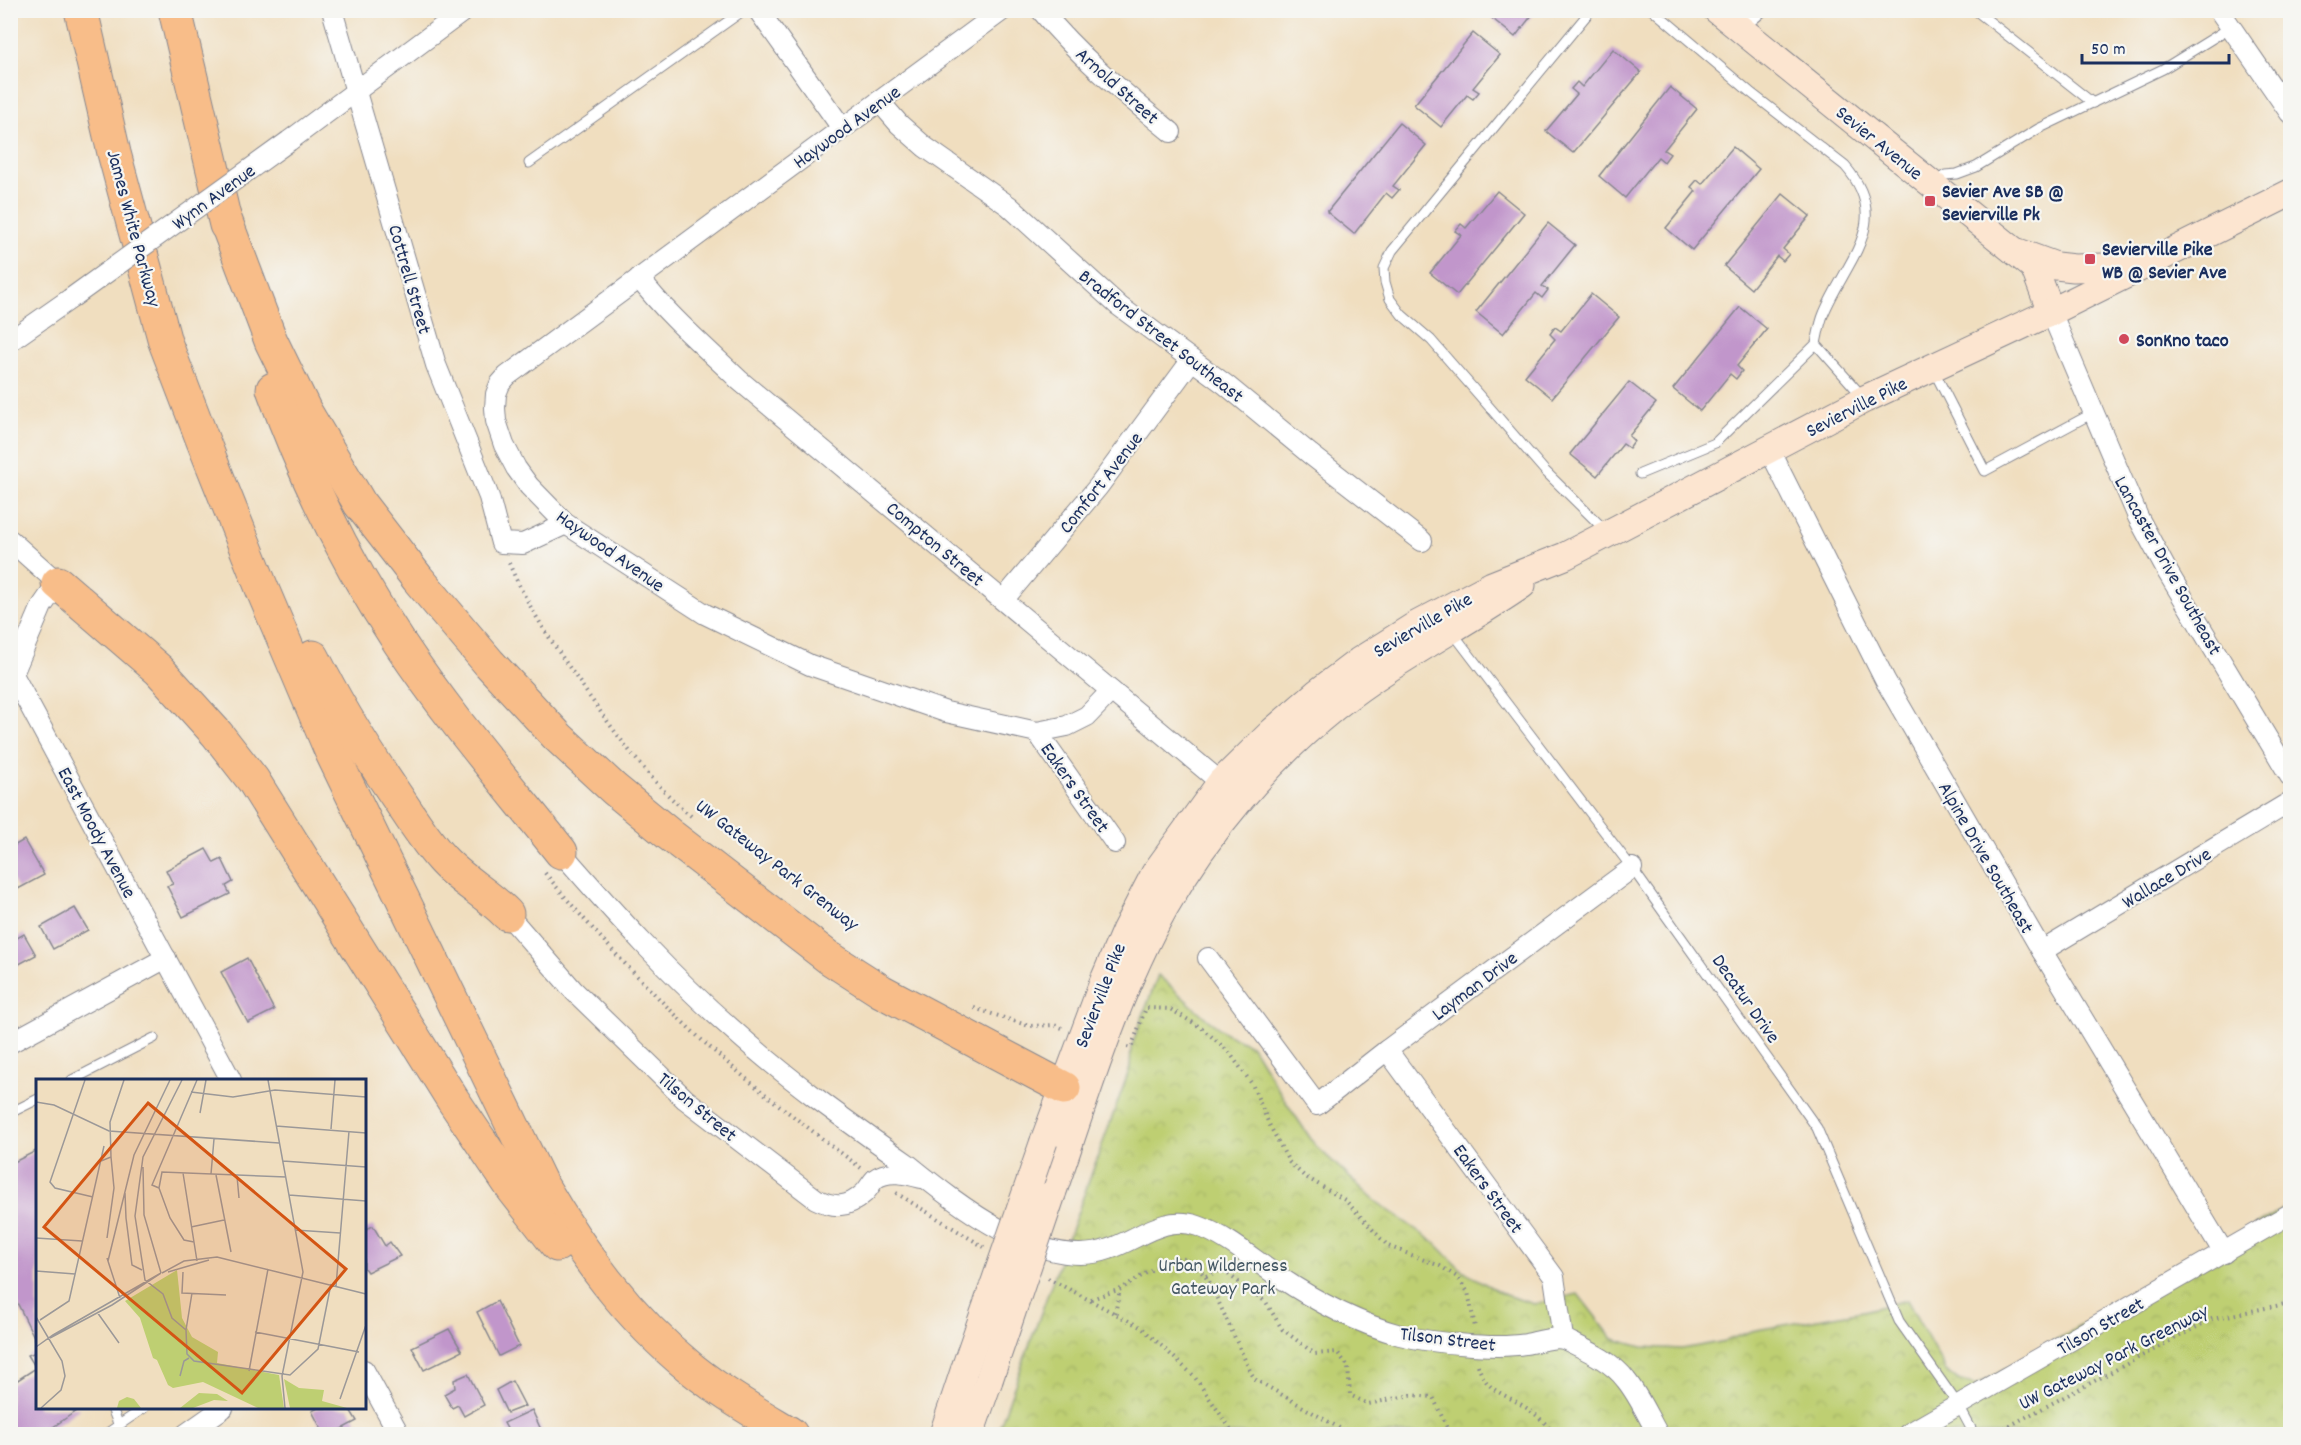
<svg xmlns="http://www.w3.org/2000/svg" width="2301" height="1445" font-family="Dekko,sans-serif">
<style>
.park{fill:url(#park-crowns);stroke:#6c7f68;stroke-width:1.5}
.building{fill:#c196cb}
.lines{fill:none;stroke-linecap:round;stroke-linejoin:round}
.lane-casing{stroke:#86868e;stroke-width:11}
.street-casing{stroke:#86868e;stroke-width:22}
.secondary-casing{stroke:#86868e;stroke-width:29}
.highway-casing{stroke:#86868e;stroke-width:35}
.path{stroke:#86868e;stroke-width:4;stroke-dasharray:1.5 4.5;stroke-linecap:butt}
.lane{stroke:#fff;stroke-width:9}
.street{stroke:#fff;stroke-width:20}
.secondary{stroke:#fce5d0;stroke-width:27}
.highway{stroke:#f8bd89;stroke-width:33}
.street-bridge-casing{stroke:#86868e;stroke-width:22;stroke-linecap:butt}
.secondary-bridge-casing{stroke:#86868e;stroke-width:29;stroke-linecap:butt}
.street-bridge{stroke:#fff;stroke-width:20}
.secondary-bridge{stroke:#fce5d0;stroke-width:27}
.poi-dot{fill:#d1495b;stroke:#f6f6f2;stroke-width:2}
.labels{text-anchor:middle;stroke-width:4.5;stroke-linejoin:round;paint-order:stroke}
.street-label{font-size:20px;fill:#1b2f5e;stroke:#f6f6f2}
.poi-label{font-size:20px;font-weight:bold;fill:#1b2f5e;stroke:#f6f6f2;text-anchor:start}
.park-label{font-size:20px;fill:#445763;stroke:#f6f6f2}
.inset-road{fill:none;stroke:#9b9898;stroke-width:1.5}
.view{fill:#d45514;fill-opacity:0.15;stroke:#d45514;stroke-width:3}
.inset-edge{fill:none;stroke:#1b2f5e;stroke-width:3}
</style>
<defs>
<pattern id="park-crowns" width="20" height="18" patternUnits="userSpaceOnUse" patternTransform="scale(1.5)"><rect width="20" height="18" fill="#becf72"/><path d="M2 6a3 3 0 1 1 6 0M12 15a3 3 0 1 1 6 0" fill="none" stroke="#a3b265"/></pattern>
</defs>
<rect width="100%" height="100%" fill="#f6f6f2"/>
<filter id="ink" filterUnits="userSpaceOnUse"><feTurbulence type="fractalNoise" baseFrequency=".0167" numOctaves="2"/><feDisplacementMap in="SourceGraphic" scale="12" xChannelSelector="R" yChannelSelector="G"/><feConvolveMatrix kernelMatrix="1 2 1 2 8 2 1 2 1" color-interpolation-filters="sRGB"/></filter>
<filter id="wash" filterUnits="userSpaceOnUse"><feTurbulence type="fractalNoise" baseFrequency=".008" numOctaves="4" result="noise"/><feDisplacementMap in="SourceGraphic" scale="24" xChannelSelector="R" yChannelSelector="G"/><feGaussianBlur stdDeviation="1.35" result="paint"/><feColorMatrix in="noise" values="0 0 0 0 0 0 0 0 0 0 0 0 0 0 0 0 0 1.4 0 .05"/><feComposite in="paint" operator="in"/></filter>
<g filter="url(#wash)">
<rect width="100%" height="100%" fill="#f0debf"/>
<path class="park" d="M 1158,975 L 1208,1020 L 1226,1033 L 1252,1046 L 1286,1102 L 1315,1145 L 1374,1200 L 1435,1243 L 1464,1272 L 1505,1295 L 1534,1304 L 1578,1294 L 1613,1339 L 1642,1347 L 1682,1349 L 1726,1341 L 1751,1331 L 1863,1311 L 1907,1300 L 1946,1371 L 1960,1381 L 1976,1386 L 2290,1205 L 2290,1434 L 997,1434 L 1130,1068 L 1131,1048 Z"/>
<g id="blocks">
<g class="building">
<path d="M 1492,10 L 1536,10 L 1515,37 L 1488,15 Z"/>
<path d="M 1473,33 L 1500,55 L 1473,88 L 1479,92 L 1473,99 L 1467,95 L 1441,127 L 1414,105 Z"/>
<path d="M 1613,49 L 1641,72 L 1573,153 L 1546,131 L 1577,94 L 1571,89 L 1577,82 L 1582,87 Z"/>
<path d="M 1670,87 L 1697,109 L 1664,150 L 1670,154 L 1664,162 L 1658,157 L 1625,198 L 1599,176 Z"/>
<path d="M 1399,123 L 1426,145 L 1393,186 L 1399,190 L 1392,198 L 1386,193 L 1354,234 L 1327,212 Z"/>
<path d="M 1733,147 L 1759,169 L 1692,250 L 1666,228 L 1696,191 L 1691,187 L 1697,180 L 1702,184 Z"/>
<path d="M 1497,191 L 1524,213 L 1457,295 L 1430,273 L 1461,235 L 1455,231 L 1461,224 L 1466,228 Z"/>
<path d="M 1783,194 L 1810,216 L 1783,249 L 1789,254 L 1783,261 L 1777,256 L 1751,289 L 1724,266 Z"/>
<path d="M 1548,223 L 1575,245 L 1542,286 L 1548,290 L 1542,298 L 1536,293 L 1503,334 L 1476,312 Z"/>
<path d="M 1591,294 L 1619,317 L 1552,398 L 1525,376 L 1555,339 L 1550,334 L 1555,327 L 1561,331 Z"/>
<path d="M 1740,307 L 1767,329 L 1737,366 L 1742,371 L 1736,379 L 1730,374 L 1700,411 L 1673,389 Z"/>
<path d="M 1629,382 L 1656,403 L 1629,436 L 1634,441 L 1629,448 L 1623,444 L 1597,476 L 1570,454 Z"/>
<path d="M 24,840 L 44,875 L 18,889 L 10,876 L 10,848 Z"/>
<path d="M 206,849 L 214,863 L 222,859 L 233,882 L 226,886 L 230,894 L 183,917 L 167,886 L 173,884 L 166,870 Z"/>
<path d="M 75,908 L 88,930 L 53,949 L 41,927 Z"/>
<path d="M 24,934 L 36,955 L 10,969 L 10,942 Z"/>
<path d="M 247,958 L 274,1010 L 248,1023 L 221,972 Z"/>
<path d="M 38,1150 L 38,1345 L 10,1288 L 10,1164 Z"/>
<path d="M 373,1226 L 385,1246 L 390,1242 L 400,1256 L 367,1272 L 364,1268 L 364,1230 Z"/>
<path d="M 497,1301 L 519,1346 L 499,1356 L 477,1312 Z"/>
<path d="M 449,1329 L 462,1351 L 424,1370 L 412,1347 Z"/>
<path d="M 38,1351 L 38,1408 L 78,1408 L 79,1409 L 43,1434 L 10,1434 L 10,1385 L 36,1368 L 28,1355 Z"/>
<path d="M 468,1374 L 484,1405 L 464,1416 L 458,1405 L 452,1408 L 444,1394 L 455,1388 L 454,1380 Z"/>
<path d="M 512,1381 L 525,1406 L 507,1413 L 496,1390 Z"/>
<path d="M 318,1408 L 349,1408 L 357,1421 L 332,1434 L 324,1434 L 312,1411 Z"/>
<path d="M 532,1410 L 543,1434 L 510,1434 L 504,1423 Z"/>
</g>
</g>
</g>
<g filter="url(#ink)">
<use href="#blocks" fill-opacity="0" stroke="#86868e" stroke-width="1.5"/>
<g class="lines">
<defs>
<g id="lane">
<path d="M 1591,10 L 1392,251 L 1384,268 L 1385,282 L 1390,299 L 1402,315 L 1431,340 L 1545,471 L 1607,532"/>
<path d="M 1653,10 L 1750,92 L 1845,166 C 1894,222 1846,260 1824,313 C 1820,322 1818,334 1816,344 L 1863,397"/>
<path d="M 1975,10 L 2093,103"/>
<path d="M 529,163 L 744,10"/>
<path d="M 1936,184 L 1945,175 L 1957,174 L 1976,167 L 2038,129 L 2163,69 L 2231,27"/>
<path d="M 1934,371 L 1985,471 L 2093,413"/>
<path d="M 1640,474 L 1715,443 L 1816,344"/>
<path d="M 1453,633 L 1632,868 L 1817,1128 L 1899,1321 L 1959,1406 L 1974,1434"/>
<path d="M 72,1080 L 154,1038"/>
<path d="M 10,1113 L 38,1099"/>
<path d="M 112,1408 L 119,1426"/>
<path d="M 106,1434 L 144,1408"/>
</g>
<g id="street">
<path d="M 332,10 L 436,365 L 489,497 L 501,543 L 523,544 L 566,524"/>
<path d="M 758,10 L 842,128"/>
<path d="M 1003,10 L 507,376 L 500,384 L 496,394 L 495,408 L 496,421 L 504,445 L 516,468 L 529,486 L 566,524 L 705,614 L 810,665 L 946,712 L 1037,732 L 1067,726 L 1087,716 L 1111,691"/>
<path d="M 1041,10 C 1078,56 1126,95 1171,132"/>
<path d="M 2219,10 L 2290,113"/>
<path d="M 1736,27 L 1756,10"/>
<path d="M 879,101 L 899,124 L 925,147 L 1009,206 L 1119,306 L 1226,385 L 1310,454 L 1422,541"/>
<path d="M 289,141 L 465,10"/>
<path d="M 639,278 C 668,316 705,347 739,380 L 1230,790"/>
<path d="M 2051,312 L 2138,517 L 2167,571 L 2290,776"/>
<path d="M 10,341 L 70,299"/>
<path d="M 1770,451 L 1885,680 L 2042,951 L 2224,1253"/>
<path d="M 10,540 L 58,583 L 42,606 L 13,674"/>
<path d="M 1004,599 L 1098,487 L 1191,361"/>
<path d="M 10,669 L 231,1080"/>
<path d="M 1037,732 L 1115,843"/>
<path d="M 561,852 C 615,914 670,975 732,1029 C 787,1079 848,1122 909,1165 C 957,1204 1043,1273 1109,1249 C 1139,1239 1164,1214 1198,1226 C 1229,1237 1252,1259 1278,1276 C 1315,1301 1357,1323 1400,1335 C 1431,1343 1495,1349 1526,1344 C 1537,1342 1557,1335 1566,1340 C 1586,1350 1612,1361 1626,1380 C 1639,1396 1648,1417 1658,1434"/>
<path d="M 507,914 L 574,991 L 685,1099 L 816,1199 C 834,1208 848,1208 863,1194 C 868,1190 871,1183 875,1179 C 888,1169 907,1174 921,1178"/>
<path d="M 2042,951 L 2290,802"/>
<path d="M 1208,958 L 1317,1105 L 1387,1050 L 1632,868"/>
<path d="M 10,1043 L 166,958"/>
<path d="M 1387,1050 L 1554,1277 L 1563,1338"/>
<path d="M 364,1370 L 399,1434"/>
<path d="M 186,1434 L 223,1408"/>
<path d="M 1908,1434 L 2290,1214"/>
</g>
<g id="secondary">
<path d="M 1717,10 L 2034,267 L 2051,312"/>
<path d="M 2018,252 L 2056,266 L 2074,268 L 2133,266"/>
<path d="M 1044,1141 L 1104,980 L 1125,931 L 1155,873 L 1221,782 L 1273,731 L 1318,692 L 1359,661 L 1416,625 L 1492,585 L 1565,556 L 1865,399 L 2051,312 L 2290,193"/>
<path d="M 1052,1194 C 1086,1097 1115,996 1165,907 C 1208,831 1268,761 1335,707 C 1394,660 1461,627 1522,585"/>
<path d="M 943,1434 L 965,1368"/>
<path d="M 970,1434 L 989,1380"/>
</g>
<g id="highway">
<path d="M 81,10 L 114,153 L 165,342 L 203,441 L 263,591 L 331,751 L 540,1182 C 581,1253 628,1317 692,1369 C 723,1394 758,1414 791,1434"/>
<path d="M 175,10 L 226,225"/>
<path d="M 225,219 L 271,341 L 305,411 L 360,504 L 418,579 L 489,663 L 558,737 L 614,789 L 670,835 L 828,957 L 881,991 L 1064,1088"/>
<path d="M 273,389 C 305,478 347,564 399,642 C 448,716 506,783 561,852"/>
<path d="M 58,583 L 159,670 L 217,734 L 253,780 L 453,1100 L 513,1189 L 557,1245"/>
<path d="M 313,657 C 337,705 365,750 395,794 C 410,816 424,839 441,858 C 460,880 487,893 507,914"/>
</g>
</defs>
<use href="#lane" class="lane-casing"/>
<use href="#street" class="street-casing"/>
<use href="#secondary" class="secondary-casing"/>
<use href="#highway" class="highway-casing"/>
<g class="path">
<path d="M 509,563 C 528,609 558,651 587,693 C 618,736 649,781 691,816"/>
<path d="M 545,873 C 590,928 639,980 691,1030 C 744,1080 803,1124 861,1168"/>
<path d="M 974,1008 L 1029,1026 L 1054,1025 L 1062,1028"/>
<path d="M 1127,1047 L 1131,1048 L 1146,1008 L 1170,1009 L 1202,1028 L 1229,1052 L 1252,1084 L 1269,1124 L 1289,1162 L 1304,1176 L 1345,1200 L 1388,1246 L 1440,1266 L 1457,1277 L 1468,1292 L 1475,1327"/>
<path d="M 896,1193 L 984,1247"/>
<path d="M 1206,1276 L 1219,1271 L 1225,1272 L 1266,1302 L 1282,1329 L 1315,1354 L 1337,1352 L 1348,1366 L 1350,1395 L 1368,1404 L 1411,1395 L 1433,1397 L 1450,1434"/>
<path d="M 1048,1278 L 1142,1328 L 1194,1376 L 1234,1434"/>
<path d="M 1091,1299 L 1121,1289 L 1167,1260 L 1181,1258 L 1194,1263 L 1209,1281 L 1251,1373 L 1256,1380 L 1350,1434"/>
<path d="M 1115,1313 L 1120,1290"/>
<path d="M 1478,1365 C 1486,1391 1501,1392 1522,1405 C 1535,1413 1545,1422 1554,1434"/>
<path d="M 1987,1434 L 2007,1427 L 2212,1319 L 2290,1303"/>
</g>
<use href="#lane" class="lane"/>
<use href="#street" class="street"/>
<use href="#secondary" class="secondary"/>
<use href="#highway" class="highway"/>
<defs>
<path id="street-bridge" d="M 70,299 L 289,141"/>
<g id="secondary-bridge">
<path d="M 965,1368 L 1044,1141"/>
<path d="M 989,1380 L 1052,1194"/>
</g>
</defs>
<use href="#street-bridge" class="street-bridge-casing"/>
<use href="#secondary-bridge" class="secondary-bridge-casing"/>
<use href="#street-bridge" class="street-bridge"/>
<use href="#secondary-bridge" class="secondary-bridge"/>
</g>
</g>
<g class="poi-dot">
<rect x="1924" y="195" width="12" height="12" rx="3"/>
<rect x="2084" y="253" width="12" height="12" rx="3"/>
<circle cx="2124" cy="339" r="6"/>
</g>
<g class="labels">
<g class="street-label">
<text transform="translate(1118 85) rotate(42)" y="7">Arnold Street</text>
<text transform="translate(846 126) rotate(-36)" y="7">Haywood Avenue</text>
<text transform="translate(1880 142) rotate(39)" y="7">Sevier Avenue</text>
<text transform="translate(213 196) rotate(-36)" y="7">Wynn Avenue</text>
<text transform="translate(135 228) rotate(75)" y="7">James White Parkway</text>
<text transform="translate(411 279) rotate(74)" y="7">Cottrell Street</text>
<text transform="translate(1162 335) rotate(38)" y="7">Bradford Street Southeast</text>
<text transform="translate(1856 406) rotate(-27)" y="7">Sevierville Pike</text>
<text transform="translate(1100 482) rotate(-52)" y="7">Comfort Avenue</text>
<text transform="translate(936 543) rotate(40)" y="7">Compton Street</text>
<text transform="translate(611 550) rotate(35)" y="7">Haywood Avenue</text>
<text transform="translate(2169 565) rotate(61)" y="7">Lancaster Drive Southeast</text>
<text transform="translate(1422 624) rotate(-30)" y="7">Sevierville Pike</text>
<text transform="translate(1076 787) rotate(55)" y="7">Eakers Street</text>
<text transform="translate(98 832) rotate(62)" y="7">East Moody Avenue</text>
<text transform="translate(1987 857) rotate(60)" y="7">Alpine Drive Southeast</text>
<text transform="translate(778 864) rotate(38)" y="7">UW Gateway Park Grenway</text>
<text transform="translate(2166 877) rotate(-31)" y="7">Wallace Drive</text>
<text transform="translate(1474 985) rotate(-37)" y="7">Layman Drive</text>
<text transform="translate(1099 995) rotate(-69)" y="7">Sevierville Pike</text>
<text transform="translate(1747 998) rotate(55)" y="7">Decatur Drive</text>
<text transform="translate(698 1106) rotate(40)" y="7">Tilson Street</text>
<text transform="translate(1489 1188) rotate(54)" y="7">Eakers Street</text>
<text transform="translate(2100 1325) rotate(-30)" y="7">Tilson Street</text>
<text transform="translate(1448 1338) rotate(7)" y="7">Tilson Street</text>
<text transform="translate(2113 1356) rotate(-27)" y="7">UW Gateway Park Greenway</text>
</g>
<g class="poi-label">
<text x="1942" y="197">Sevier Ave SB @<tspan x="1942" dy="23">Sevierville Pk</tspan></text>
<text x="2102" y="255">Sevierville Pike<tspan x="2102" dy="23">WB @ Sevier Ave</tspan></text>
<text x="2136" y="346">SonKno taco</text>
</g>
<g class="park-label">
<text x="1223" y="1271">Urban Wilderness<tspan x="1223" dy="23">Gateway Park</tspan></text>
</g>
</g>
<g transform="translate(36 1079)">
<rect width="330" height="330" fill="#f0debf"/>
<path d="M 163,314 L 181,315 L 192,322 L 178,321 L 157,329 L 144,329 ZM 91,318 L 98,320 L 105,329 L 81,329 L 83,322 Z" fill="#becf72"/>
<path d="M 141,191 L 146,239 L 156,258 L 182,273 L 181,284 L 243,296 L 248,329 L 222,329 L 167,303 L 137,309 L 132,306 L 121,281 L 117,279 L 104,239 L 89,222 ZM 248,300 L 263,309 L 288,311 L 286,322 L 311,329 L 254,329 Z" fill="#becf72"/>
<path class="inset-road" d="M 49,1 L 14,103 L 19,109 L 57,118M 232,1 L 267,193 L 246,297 L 249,329M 155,13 L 197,18 L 239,11 L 330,18M 0,23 L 18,26 L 73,52 L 243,64M 164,34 L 170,1M 240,47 L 330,54M 295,50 L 299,1M 65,82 L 75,78 L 74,43 L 88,1M 247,82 L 330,88M 107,88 L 108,136 L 125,194M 147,94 L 161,182M 175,95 L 178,60M 180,96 L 195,173M 201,97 L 203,119M 123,109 L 116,106 L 161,1M 89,114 L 90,139M 253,116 L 330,122M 99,137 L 109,201 L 127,215 L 136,239 L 150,251 L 151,275 L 158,282 L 254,296 L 282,270 L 295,205M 99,137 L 107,78 L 146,1M 90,139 L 96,186 L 106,191M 155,148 L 188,141M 259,151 L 304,154M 0,159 L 46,162M 71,159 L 78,109 L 75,78M 158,163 L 148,161 L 134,139 L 123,109 L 126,93 L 250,98M 71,179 L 84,219M 72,182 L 98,76 L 134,1M 0,192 L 39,195M 132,193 L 173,181M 147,193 L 146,214 L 190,216M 126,194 L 148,182 L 181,178 L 330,215M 300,207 L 313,52M 61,233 L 83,264M 0,238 L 26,282 L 29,297 L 25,311 L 5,329M 4,241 L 33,222 L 68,67M 150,251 L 156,214M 219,253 L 323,273M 0,268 L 17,256 L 125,194 L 76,226 L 14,259M 213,292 L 232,190M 144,297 L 148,282 L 153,279M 304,320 L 330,246"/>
<path class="view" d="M 112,24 L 310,190 L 206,314 L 8,148 Z"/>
<rect width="330" height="330" class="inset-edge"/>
</g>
<rect width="2301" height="1445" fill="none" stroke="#f6f6f2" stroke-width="36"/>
<path d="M2082 54v9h147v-9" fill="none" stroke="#1b2f5e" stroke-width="3"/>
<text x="2091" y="54" font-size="18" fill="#1b2f5e" stroke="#f6f6f2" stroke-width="4.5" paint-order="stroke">50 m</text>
</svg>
